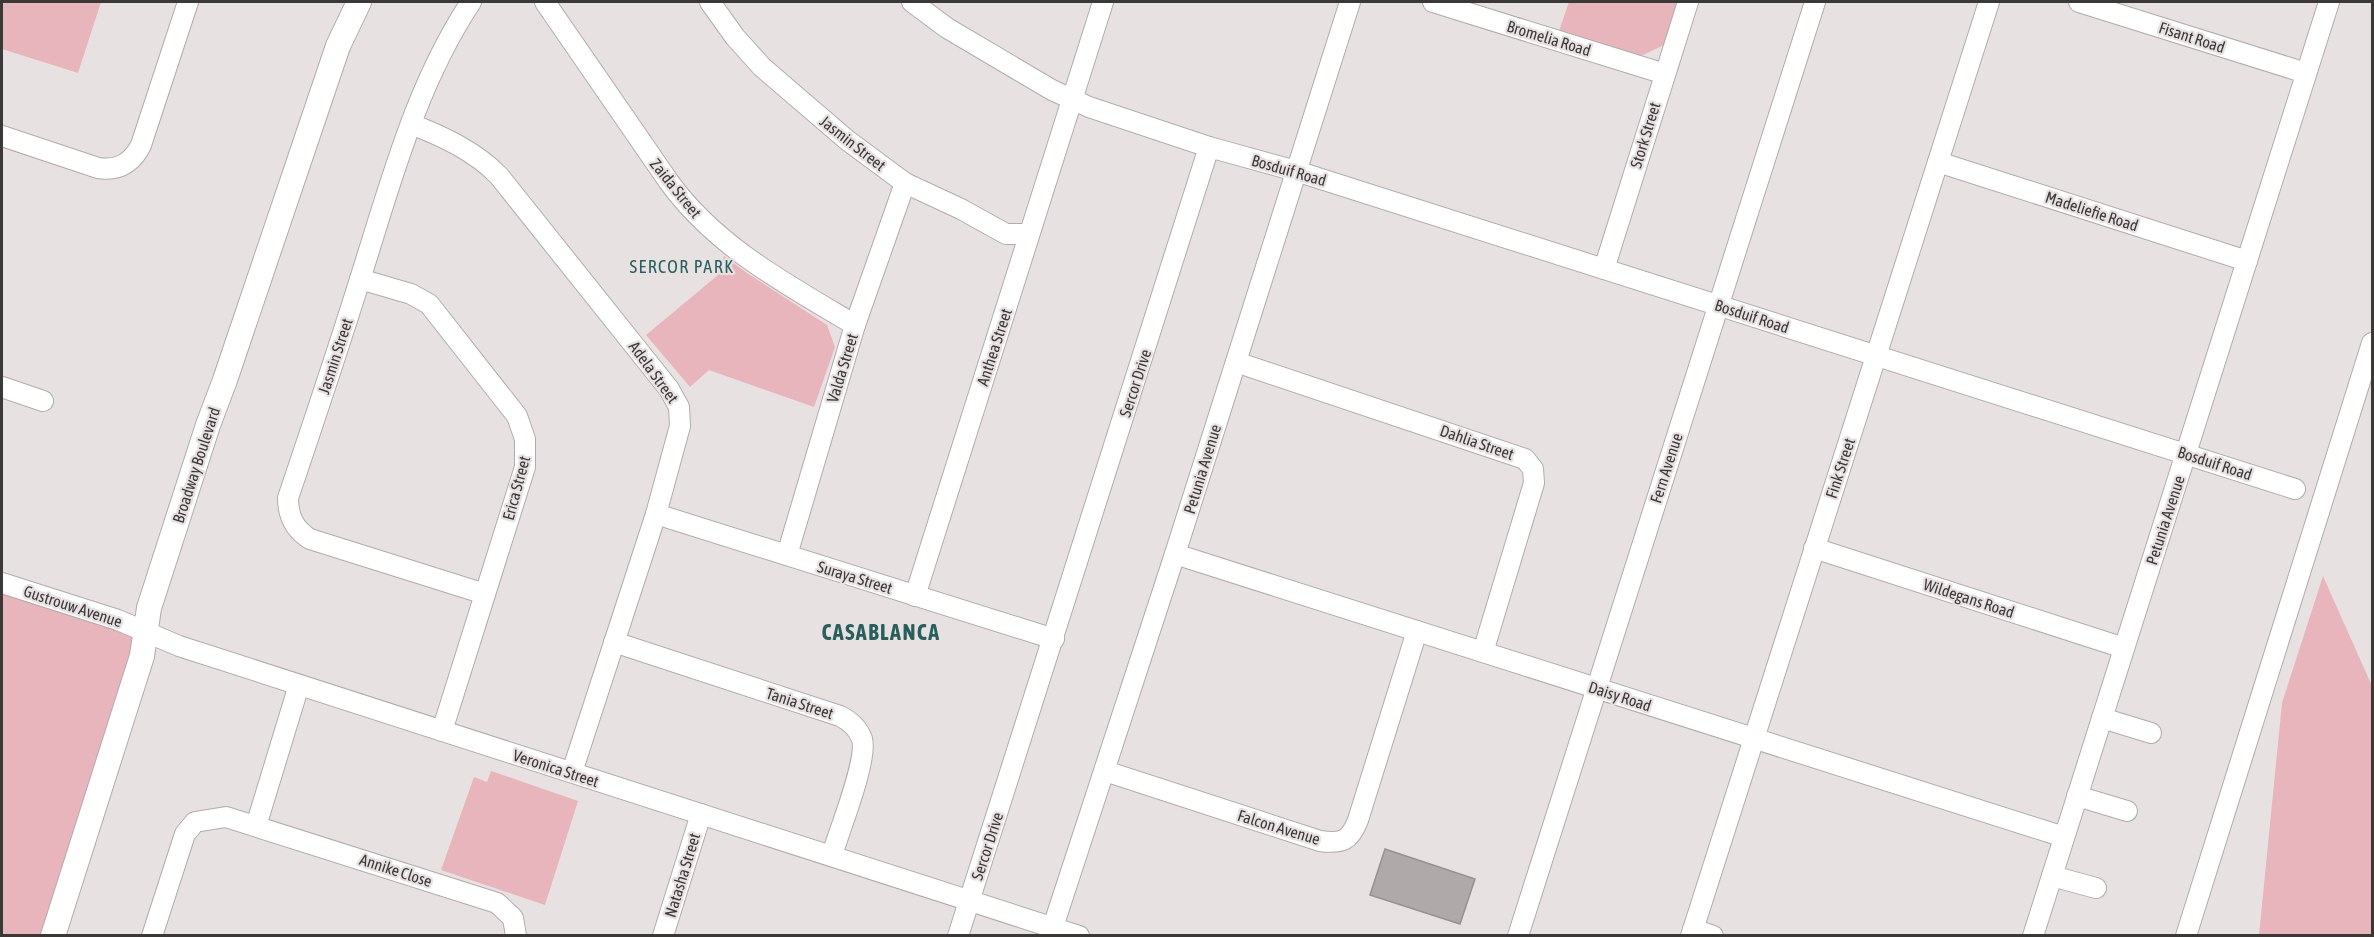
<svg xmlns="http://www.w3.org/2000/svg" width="2374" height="937" font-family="'Asap Condensed',sans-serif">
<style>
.green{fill:#e8b5bc}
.building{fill:#b0a9aa;stroke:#989192;stroke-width:1.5}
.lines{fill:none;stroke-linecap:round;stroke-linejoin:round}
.minor-casing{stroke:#b2abac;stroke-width:22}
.tertiary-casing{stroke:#b2abac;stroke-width:26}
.minor{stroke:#fff;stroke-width:20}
.tertiary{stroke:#fff;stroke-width:24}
.labels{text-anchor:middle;stroke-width:4.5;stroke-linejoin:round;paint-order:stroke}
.street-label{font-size:16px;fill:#3b3838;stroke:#e8e1e2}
.neighbourhood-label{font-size:18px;letter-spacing:1.5px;fill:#265f5b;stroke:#e8e1e2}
.district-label{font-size:22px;font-weight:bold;letter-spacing:1.5px;fill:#265f5b;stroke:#e8e1e2}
</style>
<rect width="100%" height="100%" fill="#e8e1e2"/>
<g class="green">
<path d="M 2,2 L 101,2 L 78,73 L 2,49 Z"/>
<path d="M 1569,2 L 1678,2 L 1664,45 L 1641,56 L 1559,31 Z"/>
<path d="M 724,256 L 747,273 L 827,325 L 835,347 L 814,407 L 709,370 L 690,387 L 646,335 L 718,275 Z"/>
<path d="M 2323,576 L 2372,686 L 2372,935 L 2259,935 L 2282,703 Z"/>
<path d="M 2,586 L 144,631 L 52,935 L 2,935 Z"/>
<path d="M 491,771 L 578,801 L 545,905 L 441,870 L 474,777 L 487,782 Z"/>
</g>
<path class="building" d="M 1385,849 L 1475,879 L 1460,924 L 1370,895 Z"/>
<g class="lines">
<defs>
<g id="minor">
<path d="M 471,2 C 416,85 391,182 361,276 C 338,350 313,424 288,498 C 288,516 294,529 310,539 L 485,594"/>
<path d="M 545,2 L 669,182 C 716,247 788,285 855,325"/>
<path d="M 710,2 L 735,37 L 762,67 L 847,140 L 905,183 L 961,209 L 1006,234 L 1029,234"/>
<path d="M 912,2 L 947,28 L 1052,90 L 1089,107 L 1209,147 L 1296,171 L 2295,489"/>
<path d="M 1433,2 L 1665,74"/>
<path d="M 2079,2 L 2306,73"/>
<path d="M 411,124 C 442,136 475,151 499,176 L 669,389 L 679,407 L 680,426 L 656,514 L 572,772"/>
<path d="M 2,136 L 98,168 C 118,171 132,163 141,145 L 188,2"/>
<path d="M 1938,162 L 2247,261"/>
<path d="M 1604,269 L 1688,2"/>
<path d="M 360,279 L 411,294 L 429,304 L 517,416 L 525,439 L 525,467 L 442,731"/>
<path d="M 1236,362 L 1525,459 L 1533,469 L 1534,483 L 1483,652"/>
<path d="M 2,387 L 43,401"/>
<path d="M 656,514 L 1054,639"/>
<path d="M 1814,548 L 2124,648"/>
<path d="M 1175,554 L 2064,837"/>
<path d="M 787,555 L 855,325 L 905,183"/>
<path d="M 2,583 L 118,620 L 179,646 L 1079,936"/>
<path d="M 915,596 L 1103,2"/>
<path d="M 614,642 L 840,716 C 850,721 858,728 862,739 C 868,760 839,831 832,855"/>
<path d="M 2102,718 L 2151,733"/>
<path d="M 1105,771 L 1320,841 C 1342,844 1350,841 1358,820 L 1417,631"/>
<path d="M 2077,796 L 2127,811"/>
<path d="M 256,826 L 299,685"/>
<path d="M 2052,876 L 2096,888"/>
<path d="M 1693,929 L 1713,936"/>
<path d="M 152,936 L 185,834 L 195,822 L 226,817 L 497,903 L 513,918 L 516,936"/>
<path d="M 663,936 L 701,814"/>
<path d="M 958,936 L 1209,147"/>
<path d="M 1050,936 L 1175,554 L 1350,2"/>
<path d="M 1518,936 L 1815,2"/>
<path d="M 1691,936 L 1989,2"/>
<path d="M 2033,936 L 2329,2"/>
<path d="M 2186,936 L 2372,343"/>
</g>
<path id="tertiary" d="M 53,936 L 142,656 L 149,608 L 208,425 L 225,380 L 338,46 L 359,2"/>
</defs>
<use href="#minor" class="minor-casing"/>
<use href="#tertiary" class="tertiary-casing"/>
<use href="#minor" class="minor"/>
<use href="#tertiary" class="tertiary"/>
</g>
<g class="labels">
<g class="street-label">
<text transform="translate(2192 37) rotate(18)" y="6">Fisant Road</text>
<text transform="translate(1549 38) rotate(17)" y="6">Bromelia Road</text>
<text transform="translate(1645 135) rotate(-73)" y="6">Stork Street</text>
<text transform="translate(853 143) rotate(38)" y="6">Jasmin Street</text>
<text transform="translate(1289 170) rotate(16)" y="6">Bosduif Road</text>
<text transform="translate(676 188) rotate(51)" y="6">Zaida Street</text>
<text transform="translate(2092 211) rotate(18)" y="6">Madeliefie Road</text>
<text transform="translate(1752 316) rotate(18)" y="6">Bosduif Road</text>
<text transform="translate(994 347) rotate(-72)" y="6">Anthea Street</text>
<text transform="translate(335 356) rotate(-72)" y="6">Jasmin Street</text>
<text transform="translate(842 368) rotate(-73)" y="6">Valda Street</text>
<text transform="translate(654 372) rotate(54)" y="6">Adela Street</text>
<text transform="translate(1135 383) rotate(-72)" y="6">Sercor Drive</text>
<text transform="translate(1477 442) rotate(19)" y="6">Dahlia Street</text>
<text transform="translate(2215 463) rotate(18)" y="6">Bosduif Road</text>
<text transform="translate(196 465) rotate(-72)" y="6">Broadway Boulevard</text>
<text transform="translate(1666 468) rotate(-72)" y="6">Fern Avenue</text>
<text transform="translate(1840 468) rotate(-72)" y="6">Fink Street</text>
<text transform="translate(1202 469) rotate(-73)" y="6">Petunia Avenue</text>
<text transform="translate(516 488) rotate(-75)" y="6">Erica Street</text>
<text transform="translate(2165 520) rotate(-72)" y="6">Petunia Avenue</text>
<text transform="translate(855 577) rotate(17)" y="6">Suraya Street</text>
<text transform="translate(1969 598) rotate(18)" y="6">Wildegans Road</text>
<text transform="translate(73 606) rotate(18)" y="6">Gustrouw Avenue</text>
<text transform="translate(1620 696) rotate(18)" y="6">Daisy Road</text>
<text transform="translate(800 703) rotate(18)" y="6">Tania Street</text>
<text transform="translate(556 768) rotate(18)" y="6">Veronica Street</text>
<text transform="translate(1279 827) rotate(17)" y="6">Falcon Avenue</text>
<text transform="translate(987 846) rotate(-72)" y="6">Sercor Drive</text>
<text transform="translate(396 870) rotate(18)" y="6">Annike Close</text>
<text transform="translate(682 875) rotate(-73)" y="6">Natasha Street</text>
</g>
<g class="neighbourhood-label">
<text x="682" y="273">SERCOR PARK</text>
</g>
<g class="district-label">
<text x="881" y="640">CASABLANCA</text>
</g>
</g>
<rect width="2374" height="937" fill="none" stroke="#3b3838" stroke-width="6"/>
</svg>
